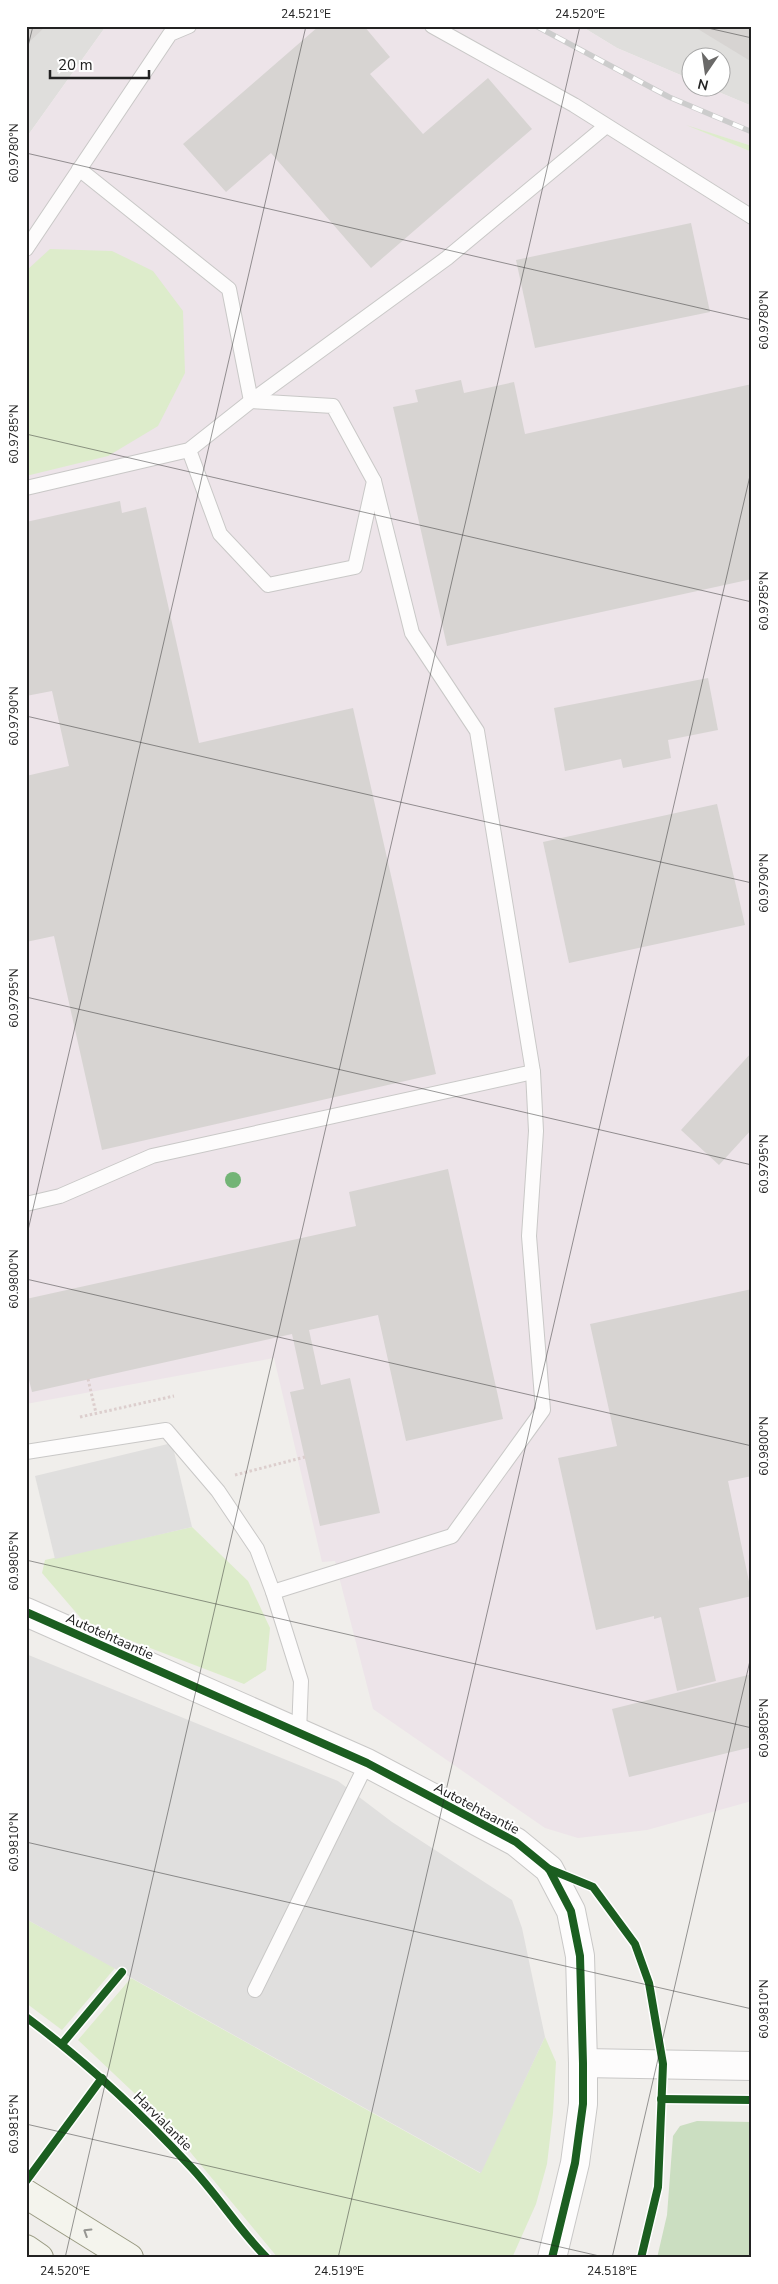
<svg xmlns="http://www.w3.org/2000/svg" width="778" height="2284" font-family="'Nunito Sans',sans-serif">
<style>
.residential{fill:#dfdedc}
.industrial{fill:#ede4e9}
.grass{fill:#ddeccb}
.forest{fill:#cbdec1}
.parking{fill:#e0dfde}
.building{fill:#d7d4d2}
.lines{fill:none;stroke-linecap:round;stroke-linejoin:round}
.lane-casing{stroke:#c9c8c7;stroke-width:16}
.street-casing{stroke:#c9c8c7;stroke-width:30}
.secondary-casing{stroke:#999a82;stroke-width:30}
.path{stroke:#dccecd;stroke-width:3;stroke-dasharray:2.5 2.5;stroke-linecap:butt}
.lane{stroke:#fdfcfc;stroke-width:14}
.street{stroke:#fdfcfc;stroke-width:28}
.secondary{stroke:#f4f4ed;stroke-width:28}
.rail-casing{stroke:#ccc;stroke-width:5.5}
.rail{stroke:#fff;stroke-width:4;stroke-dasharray:11;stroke-linecap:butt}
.cycleway-casing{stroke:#fff;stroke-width:11}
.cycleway{stroke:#1b5e20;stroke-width:8}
.tree{fill:#73b476}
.oneway{stroke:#969692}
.ticks{fill:none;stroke:#222;stroke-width:1;stroke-opacity:0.45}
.labels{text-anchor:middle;stroke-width:4;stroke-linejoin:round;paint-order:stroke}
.street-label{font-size:14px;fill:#222;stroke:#fff}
.neatline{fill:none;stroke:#222;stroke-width:2}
.ticks-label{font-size:12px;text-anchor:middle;fill:#222}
</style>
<rect width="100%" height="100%" fill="#f0eeeb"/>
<g class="residential">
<path d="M 26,26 L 106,26 L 26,138 Z"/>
<path d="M 581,26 L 752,26 L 752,106 L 709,88 L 720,88 L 720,58 L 690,58 L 690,79 L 617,48 Z"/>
</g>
<path class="industrial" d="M 106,26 L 581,26 L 617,48 L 690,79 L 690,88 L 709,88 L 752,106 L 752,146 L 694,128 L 752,152 L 752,1801 L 647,1830 L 578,1838 L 545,1828 L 373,1709 L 335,1561 L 322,1562 L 274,1358 L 26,1404 L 26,138 Z"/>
<g class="grass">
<path d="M 686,125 L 752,146 L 752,152 Z"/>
<path d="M 50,249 L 112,251 L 153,271 L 183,311 L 185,373 L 158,426 L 108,456 L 26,476 L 26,271 Z"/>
<path d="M 192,1527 L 248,1581 L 270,1628 L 266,1670 L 244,1684 L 85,1623 L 42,1573 L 45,1560 Z"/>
<path d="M 26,1919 L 115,1968 L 62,2030 L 26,2003 Z"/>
<path d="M 131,1978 L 480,2173 L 545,2037 L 556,2062 L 553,2113 L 547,2164 L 536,2204 L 512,2258 L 278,2258 L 167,2124 L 78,2040 Z"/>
</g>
<path class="forest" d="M 697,2121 L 752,2122 L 752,2258 L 657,2258 L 667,2215 L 673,2136 L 680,2126 Z"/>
<g class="parking">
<path d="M 172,1443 L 192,1527 L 55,1559 L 35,1476 Z"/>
<path d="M 26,1654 L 338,1781 L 392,1822 L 512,1900 L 522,1928 L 545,2037 L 481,2173 L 26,1919 Z"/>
</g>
<g class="building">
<path d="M 26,26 L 46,26 L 26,45 Z"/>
<path d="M 319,26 L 364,26 L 390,57 L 370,74 L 423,134 L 488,78 L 532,129 L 371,268 L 271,153 L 226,192 L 183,144 Z"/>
<path d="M 693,26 L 752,26 L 752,62 Z"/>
<path d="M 691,223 L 710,312 L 535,348 L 516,260 Z"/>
<path d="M 461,380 L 464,393 L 514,382 L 525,434 L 752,384 L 752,579 L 447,646 L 393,407 L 418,402 L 415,390 Z"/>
<path d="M 120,501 L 122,513 L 146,507 L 199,743 L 353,708 L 436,1074 L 102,1150 L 54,936 L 26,942 L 26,776 L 69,766 L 52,691 L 26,696 L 26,522 Z"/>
<path d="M 708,678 L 718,730 L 668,740 L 671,758 L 623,768 L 621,759 L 565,771 L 554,708 Z"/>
<path d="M 717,804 L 745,925 L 569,963 L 543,842 Z"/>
<path d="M 752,1052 L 752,1129 L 719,1165 L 681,1130 Z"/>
<path d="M 448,1169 L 503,1419 L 406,1441 L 378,1315 L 309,1330 L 321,1385 L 350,1378 L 380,1513 L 320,1526 L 290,1392 L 304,1389 L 292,1334 L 32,1392 L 26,1368 L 26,1299 L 356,1226 L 349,1192 Z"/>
<path d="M 752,1289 L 752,1476 L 728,1481 L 752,1596 L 699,1608 L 716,1681 L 677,1691 L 661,1617 L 654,1619 L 654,1616 L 596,1630 L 558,1458 L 617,1446 L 590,1324 Z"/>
<path d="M 752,1674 L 752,1747 L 629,1777 L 612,1709 Z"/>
</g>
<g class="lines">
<defs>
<g id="lane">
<path d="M 432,26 L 574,105 L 752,217"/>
<path d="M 79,169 L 229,289 L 251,401 L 447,258 L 606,126"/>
<path d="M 26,249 L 170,34 L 189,26"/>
<path d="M 26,488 L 189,450 L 251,401 L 333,406 L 374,481 L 355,567 L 268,585 L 220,534 L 189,450"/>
<path d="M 26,1204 L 60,1196 L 152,1156 L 533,1072"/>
<path d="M 26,1452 L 166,1430 L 218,1491 L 257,1549 L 273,1592 L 301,1681 L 299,1733"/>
<path d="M 273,1592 L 452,1536 L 543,1410 L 529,1236 L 536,1131 L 533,1072 L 477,731 L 412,633 L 374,481"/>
<path d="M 255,1990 L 367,1763"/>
</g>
<g id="street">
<path d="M 26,1612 L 367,1763 L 516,1842 L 549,1869 L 571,1911 L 580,1956 L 583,2063 L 583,2104 L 575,2163 L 552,2258"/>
<path d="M 583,2063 L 752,2066"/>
</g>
<g id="secondary">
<path d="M 26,2194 L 129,2258"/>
<path d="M 26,2249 L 39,2258"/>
</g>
</defs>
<use href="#lane" class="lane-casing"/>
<use href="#street" class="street-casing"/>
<use href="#secondary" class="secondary-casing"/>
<g class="path">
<path d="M 88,1379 L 96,1413"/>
<path d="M 80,1417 L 174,1396"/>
<path d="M 235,1475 L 305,1457"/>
</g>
<use href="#lane" class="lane"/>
<use href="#street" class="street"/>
<use href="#secondary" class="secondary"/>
<defs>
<path id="rail" d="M 536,26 L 669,97 L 752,132"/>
</defs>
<use href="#rail" class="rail-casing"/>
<use href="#rail" class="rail"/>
<defs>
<g id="cycleway">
<path d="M 26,1612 L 367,1763 L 516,1842 L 549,1869 L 571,1911 L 580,1956 L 583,2063 L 583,2104 L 575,2163 L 552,2258"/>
<path d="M 549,1869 L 593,1887 L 635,1944 L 649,1983 L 663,2064 L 658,2187 L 641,2258"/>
<path d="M 26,2017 C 85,2061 139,2111 189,2165 C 217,2194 238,2229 267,2258"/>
<path d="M 62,2044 L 122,1972"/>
<path d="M 661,2099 L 752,2100"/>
<path d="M 26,2181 L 102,2078"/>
</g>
</defs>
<use href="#cycleway" class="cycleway-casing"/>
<use href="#cycleway" class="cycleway"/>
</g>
<circle class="tree" cx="233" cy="1180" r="8"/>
<defs><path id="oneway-chevron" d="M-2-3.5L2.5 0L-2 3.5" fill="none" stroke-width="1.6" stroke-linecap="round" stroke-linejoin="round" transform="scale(1.25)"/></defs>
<use class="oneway" href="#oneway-chevron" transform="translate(87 2232) rotate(-148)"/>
<path class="ticks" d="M 699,26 L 752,38M 26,54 L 33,26M 26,153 L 752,320M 26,434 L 752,602M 26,716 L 752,883M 26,997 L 752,1165M 26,1239 L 306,26M 26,1279 L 752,1446M 26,1560 L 752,1728M 26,1842 L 752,2009M 26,2124 L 608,2258M 65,2258 L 580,26M 338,2258 L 752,467M 612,2258 L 752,1652"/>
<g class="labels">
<g class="street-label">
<text transform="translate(110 1636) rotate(24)" y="5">Autotehtaantie</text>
<text transform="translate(477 1808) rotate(28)" y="5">Autotehtaantie</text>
<text transform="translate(163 2121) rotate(45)" y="5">Harvialantie</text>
</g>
</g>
<rect width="778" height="2284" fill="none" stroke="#ffffff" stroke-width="55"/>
<g transform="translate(706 72) rotate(193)"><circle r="24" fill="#ffffff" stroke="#a7a7a7"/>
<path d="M0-4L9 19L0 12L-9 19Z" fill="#6a6968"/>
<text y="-8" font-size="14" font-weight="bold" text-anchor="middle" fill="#222222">N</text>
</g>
<path d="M50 70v8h99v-8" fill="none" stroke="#222222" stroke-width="2.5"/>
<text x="58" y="70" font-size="15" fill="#222222" stroke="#ffffff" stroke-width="4" paint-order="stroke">20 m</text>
<rect x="28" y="28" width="722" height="2228" class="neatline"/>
<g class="ticks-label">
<text x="306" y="18">24.521°E</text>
<text x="580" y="18">24.520°E</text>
<text transform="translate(14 153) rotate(-90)" y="4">60.9780°N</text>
<text transform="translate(764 320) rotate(-90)" y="4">60.9780°N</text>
<text transform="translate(14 434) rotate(-90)" y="4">60.9785°N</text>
<text transform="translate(764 601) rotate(-90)" y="4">60.9785°N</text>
<text transform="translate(14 716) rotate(-90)" y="4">60.9790°N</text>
<text transform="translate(764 883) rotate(-90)" y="4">60.9790°N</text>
<text transform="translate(14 998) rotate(-90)" y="4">60.9795°N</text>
<text transform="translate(764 1164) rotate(-90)" y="4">60.9795°N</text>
<text transform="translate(14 1279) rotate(-90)" y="4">60.9800°N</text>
<text transform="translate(764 1446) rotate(-90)" y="4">60.9800°N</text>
<text transform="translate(14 1561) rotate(-90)" y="4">60.9805°N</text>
<text transform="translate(764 1728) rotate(-90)" y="4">60.9805°N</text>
<text transform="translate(14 1842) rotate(-90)" y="4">60.9810°N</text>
<text transform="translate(764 2009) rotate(-90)" y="4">60.9810°N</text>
<text transform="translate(14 2124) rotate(-90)" y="4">60.9815°N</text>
<text x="65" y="2275">24.520°E</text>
<text x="339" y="2275">24.519°E</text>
<text x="612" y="2275">24.518°E</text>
</g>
</svg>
